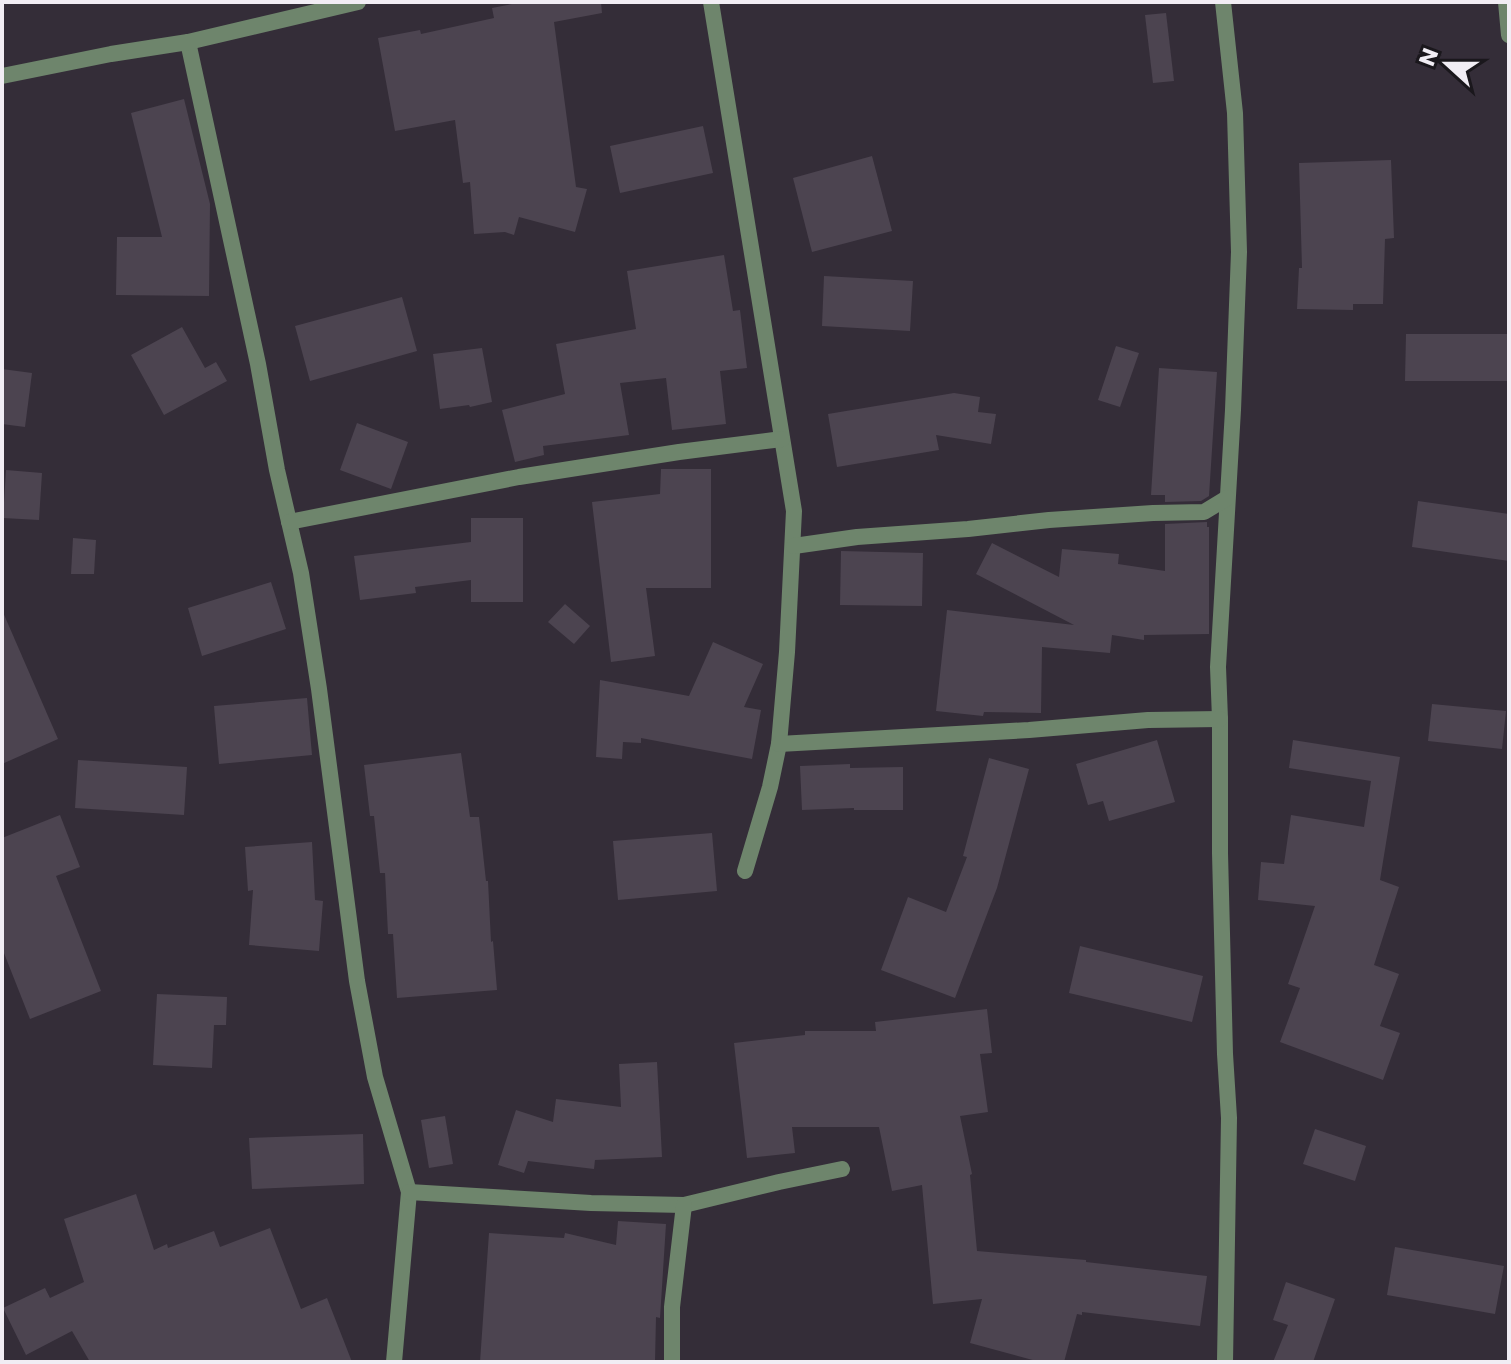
<svg xmlns="http://www.w3.org/2000/svg" width="1511" height="1364" font-family="Poppins,sans-serif">
<style>
.building{fill:#4c4450}
.lines{fill:none;stroke-linecap:round;stroke-linejoin:round}
.minor{stroke:#6e856c;stroke-width:16}
</style>
<rect width="100%" height="100%" fill="#342d38"/>
<g class="building">
<path d="M 522,2 L 601,2 L 602,13 L 554,22 L 576,187 L 587,189 L 575,232 L 519,217 L 514,235 L 505,232 L 474,234 L 470,182 L 463,183 L 455,120 L 395,131 L 378,38 L 420,30 L 421,34 L 494,18 L 492,8 Z"/>
<path d="M 1166,13 L 1174,81 L 1153,83 L 1145,15 Z"/>
<path d="M 184,99 L 210,204 L 209,296 L 116,295 L 117,237 L 162,237 L 131,113 Z"/>
<path d="M 703,126 L 713,173 L 620,193 L 610,146 Z"/>
<path d="M 872,156 L 892,231 L 812,252 L 793,178 Z"/>
<path d="M 1391,160 L 1394,238 L 1385,239 L 1383,304 L 1353,304 L 1353,310 L 1297,309 L 1299,268 L 1302,268 L 1299,163 Z"/>
<path d="M 724,255 L 733,311 L 740,310 L 747,368 L 720,371 L 726,424 L 672,430 L 666,378 L 620,383 L 629,435 L 543,446 L 544,455 L 515,462 L 502,410 L 565,394 L 556,344 L 636,329 L 627,271 Z"/>
<path d="M 824,276 L 913,281 L 910,331 L 822,326 Z"/>
<path d="M 402,297 L 417,351 L 310,381 L 295,326 Z"/>
<path d="M 182,327 L 205,368 L 216,362 L 227,381 L 164,415 L 131,355 Z"/>
<path d="M 1406,334 L 1509,334 L 1509,381 L 1405,381 Z"/>
<path d="M 1116,346 L 1139,353 L 1120,407 L 1098,400 Z"/>
<path d="M 482,348 L 492,402 L 470,407 L 469,405 L 440,409 L 433,354 Z"/>
<path d="M 1159,368 L 1217,372 L 1209,496 L 1201,501 L 1165,502 L 1165,495 L 1151,495 Z"/>
<path d="M 2,369 L 32,373 L 25,427 L 2,424 Z"/>
<path d="M 954,393 L 980,397 L 978,412 L 996,414 L 991,444 L 936,435 L 939,450 L 837,467 L 828,414 Z"/>
<path d="M 357,423 L 408,442 L 391,489 L 340,470 Z"/>
<path d="M 661,469 L 711,469 L 711,588 L 646,588 L 655,656 L 611,662 L 592,502 L 660,494 Z"/>
<path d="M 6,470 L 42,473 L 39,520 L 3,518 Z"/>
<path d="M 1418,501 L 1509,514 L 1509,561 L 1412,547 Z"/>
<path d="M 471,518 L 523,518 L 523,602 L 471,602 L 471,580 L 415,587 L 416,593 L 360,600 L 354,556 L 471,542 Z"/>
<path d="M 1207,522 L 1207,527 L 1209,527 L 1209,634 L 1144,635 L 1144,640 L 1112,635 L 1110,653 L 1042,647 L 1041,713 L 984,712 L 983,716 L 936,711 L 947,610 L 1074,625 L 976,574 L 992,543 L 1059,577 L 1062,549 L 1119,554 L 1118,564 L 1165,571 L 1165,524 Z"/>
<path d="M 73,538 L 96,540 L 94,574 L 71,574 Z"/>
<path d="M 841,551 L 923,553 L 922,606 L 840,605 Z"/>
<path d="M 271,582 L 286,629 L 202,656 L 188,608 Z"/>
<path d="M 565,604 L 590,626 L 574,644 L 548,622 Z"/>
<path d="M 2,610 L 58,739 L 2,764 Z"/>
<path d="M 713,642 L 763,664 L 744,707 L 761,710 L 752,759 L 641,738 L 641,743 L 623,742 L 622,759 L 596,757 L 600,680 L 689,696 Z"/>
<path d="M 307,698 L 312,755 L 219,764 L 214,706 Z"/>
<path d="M 1432,704 L 1506,711 L 1502,749 L 1428,741 Z"/>
<path d="M 1157,740 L 1175,802 L 1109,821 L 1103,801 L 1088,805 L 1076,764 Z"/>
<path d="M 1293,740 L 1400,757 L 1380,880 L 1399,887 L 1374,965 L 1399,974 L 1380,1026 L 1400,1033 L 1383,1080 L 1280,1042 L 1300,988 L 1288,984 L 1315,906 L 1258,900 L 1261,862 L 1284,864 L 1291,815 L 1364,827 L 1371,781 L 1289,768 Z"/>
<path d="M 461,753 L 470,817 L 479,817 L 486,881 L 488,881 L 491,942 L 493,941 L 497,990 L 397,998 L 393,934 L 388,934 L 385,873 L 380,873 L 374,816 L 370,816 L 364,765 Z"/>
<path d="M 989,758 L 1029,769 L 997,888 L 955,998 L 881,970 L 908,897 L 946,912 L 967,857 L 963,856 Z"/>
<path d="M 78,760 L 187,767 L 184,815 L 75,808 Z"/>
<path d="M 850,764 L 850,768 L 903,767 L 903,810 L 854,810 L 854,808 L 802,810 L 800,766 Z"/>
<path d="M 60,815 L 80,867 L 56,876 L 101,991 L 30,1019 L 2,948 L 2,838 Z"/>
<path d="M 712,833 L 717,891 L 618,900 L 613,841 Z"/>
<path d="M 312,842 L 315,900 L 323,901 L 319,951 L 249,945 L 253,890 L 248,891 L 245,847 Z"/>
<path d="M 1080,946 L 1203,976 L 1192,1022 L 1069,993 Z"/>
<path d="M 157,994 L 227,997 L 226,1025 L 214,1025 L 212,1068 L 153,1065 Z"/>
<path d="M 987,1009 L 992,1053 L 980,1054 L 988,1112 L 960,1116 L 972,1174 L 970,1175 L 977,1251 L 1086,1260 L 1086,1262 L 1207,1276 L 1200,1326 L 1082,1312 L 1082,1315 L 1077,1314 L 1064,1362 L 1040,1362 L 970,1343 L 982,1299 L 933,1304 L 922,1185 L 892,1191 L 879,1127 L 792,1127 L 795,1153 L 747,1158 L 734,1043 L 805,1035 L 805,1031 L 876,1031 L 875,1022 Z"/>
<path d="M 657,1062 L 662,1157 L 595,1160 L 594,1169 L 528,1161 L 524,1173 L 498,1165 L 516,1110 L 553,1122 L 556,1099 L 621,1107 L 619,1064 Z"/>
<path d="M 445,1116 L 453,1164 L 429,1168 L 421,1120 Z"/>
<path d="M 1315,1129 L 1366,1146 L 1355,1181 L 1303,1164 Z"/>
<path d="M 363,1134 L 364,1184 L 252,1189 L 249,1138 Z"/>
<path d="M 136,1194 L 154,1250 L 167,1244 L 168,1248 L 214,1231 L 220,1247 L 270,1228 L 301,1309 L 327,1298 L 352,1362 L 90,1362 L 72,1331 L 26,1355 L 3,1308 L 45,1288 L 50,1298 L 84,1282 L 64,1219 Z"/>
<path d="M 618,1221 L 666,1224 L 660,1318 L 656,1317 L 655,1362 L 480,1362 L 489,1233 L 564,1238 L 565,1233 L 616,1245 Z"/>
<path d="M 1395,1247 L 1504,1266 L 1495,1314 L 1387,1295 Z"/>
<path d="M 1286,1282 L 1335,1299 L 1313,1362 L 1273,1362 L 1288,1325 L 1273,1320 Z"/>
</g>
<g class="lines">
<g class="minor">
<path d="M 711,2 L 794,511 L 787,652 L 779,744 L 770,787 L 745,871"/>
<path d="M 1223,2 L 1235,113 L 1239,252 L 1233,410 L 1218,667 L 1220,719 L 1220,853 L 1225,1054 L 1229,1118 L 1225,1362"/>
<path d="M 1506,2 L 1509,35"/>
<path d="M 188,42 L 258,364 L 277,470 L 301,573 L 319,689 L 357,981 L 375,1077 L 409,1192 L 394,1362"/>
<path d="M 2,76 L 111,54 L 188,42 L 358,2"/>
<path d="M 289,522 L 519,477 L 679,452 L 782,439"/>
<path d="M 794,546 L 857,537 L 968,529 L 1049,520 L 1153,513 L 1204,512 L 1227,498"/>
<path d="M 779,744 L 1029,730 L 1148,720 L 1220,719"/>
<path d="M 409,1192 L 591,1203 L 684,1205 L 779,1182 L 842,1169"/>
<path d="M 672,1362 L 672,1307 L 684,1205"/>
</g>
</g>
<rect width="1511" height="1364" fill="none" stroke="#f1edf4" stroke-width="8"/>
<g transform="translate(1447 64) rotate(291)" stroke="#1a171c" stroke-width="6" paint-order="stroke">
<path d="M0-6L14 30L0 20L-14 30Z" fill="#f1edf4"/>
<text y="-12" font-size="22" font-weight="bold" text-anchor="middle" fill="#f1edf4">N</text>
</g>
</svg>
